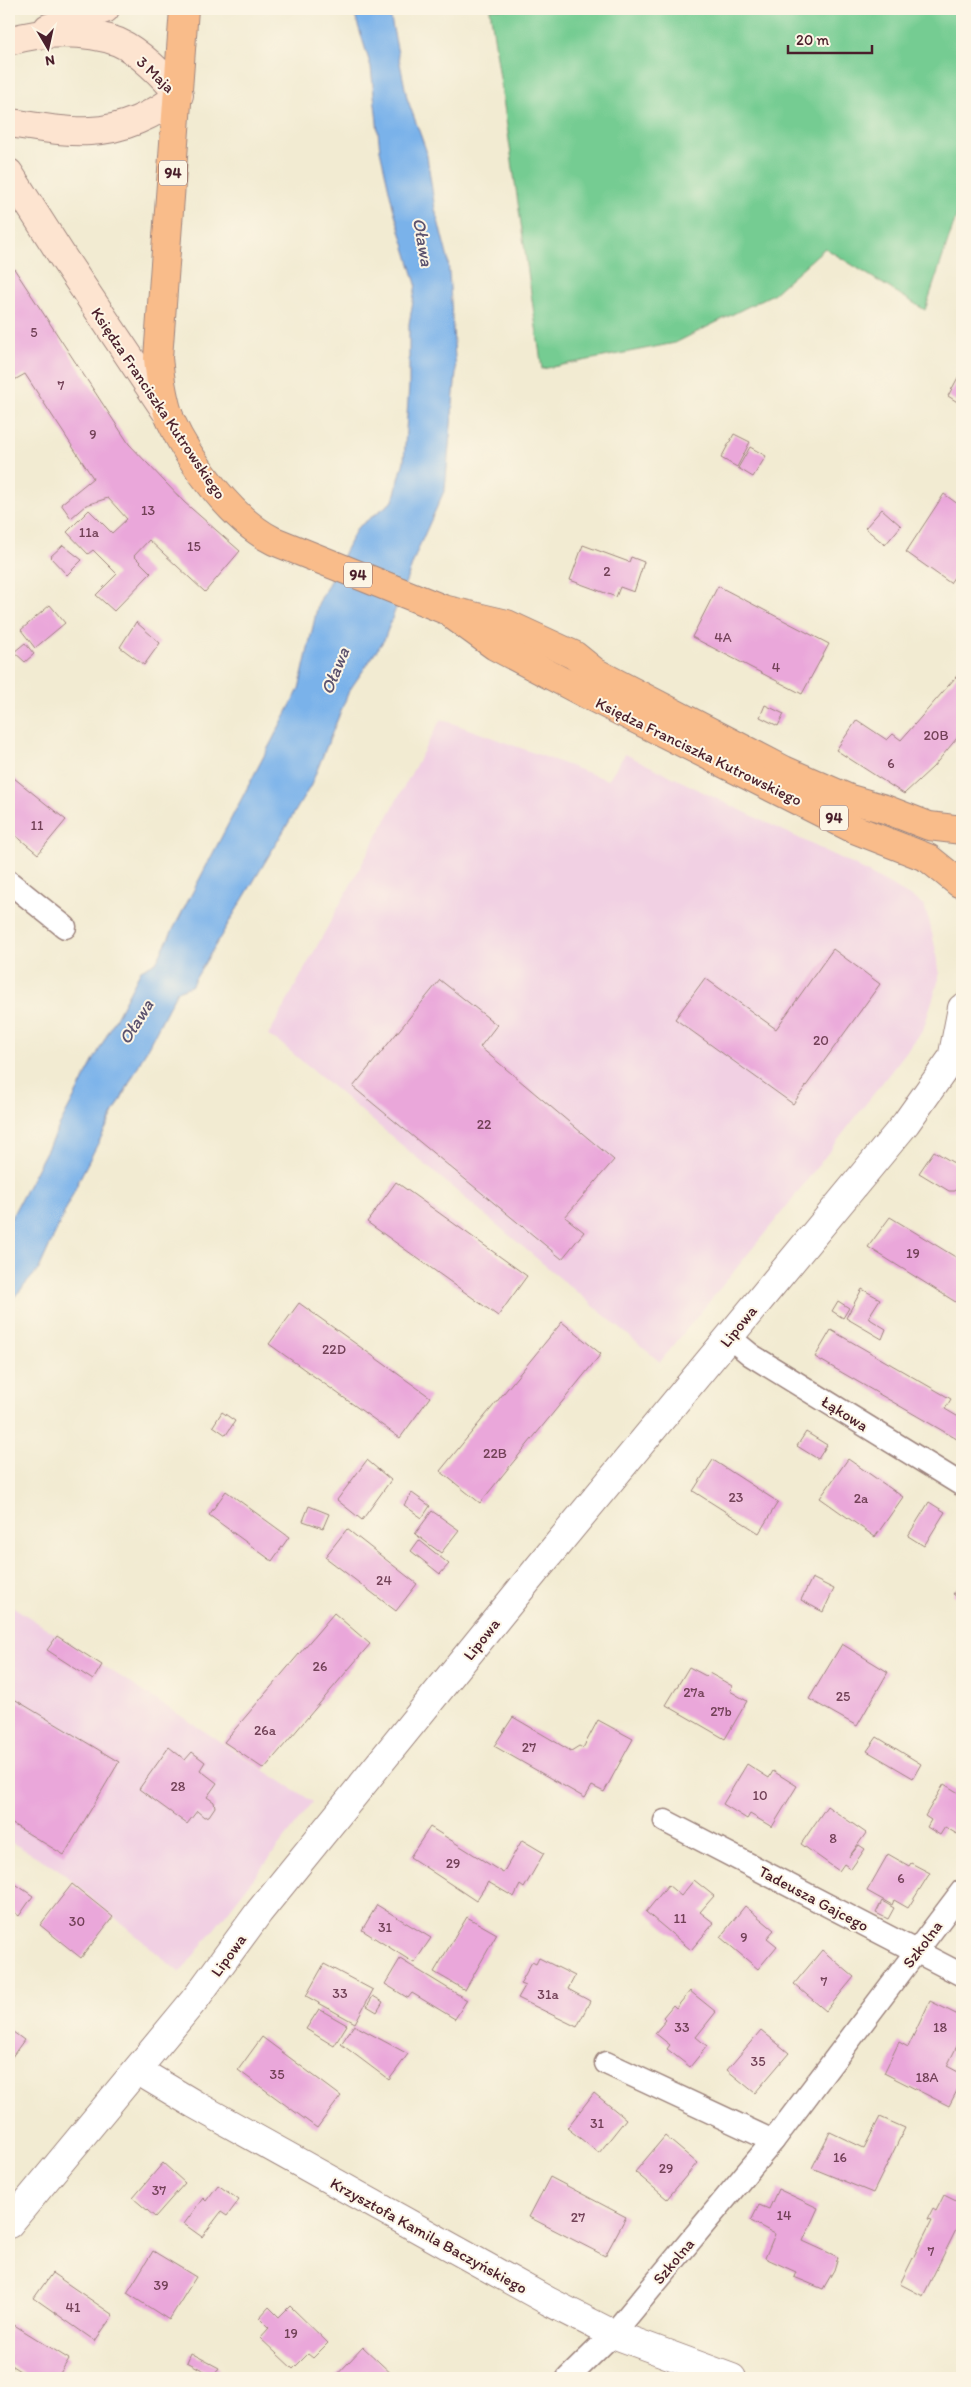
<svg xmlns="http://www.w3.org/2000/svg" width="971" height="2387" font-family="Itim,sans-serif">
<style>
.built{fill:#f1d0e3}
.green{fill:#74cc92;stroke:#5f765e}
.water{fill:#7ab2ea;stroke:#62688a}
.building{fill:#eaa7da}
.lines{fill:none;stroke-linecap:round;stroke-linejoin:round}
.minor-casing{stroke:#9e857e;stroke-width:25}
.tertiary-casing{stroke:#9e857e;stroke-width:30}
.secondary-casing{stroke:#9e857e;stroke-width:30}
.primary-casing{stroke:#9e857e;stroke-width:30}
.minor{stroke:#fff;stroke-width:22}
.tertiary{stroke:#fff;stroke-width:28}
.secondary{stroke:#fde4d0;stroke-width:28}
.primary{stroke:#f9bc8a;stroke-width:28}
.labels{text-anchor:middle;stroke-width:4;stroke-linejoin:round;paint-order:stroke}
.number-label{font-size:14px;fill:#724157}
.shield{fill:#fcf5e5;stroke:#7f5f63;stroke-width:1}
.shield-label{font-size:15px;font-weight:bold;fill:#4a1f2b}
.street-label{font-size:16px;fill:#4a1f2b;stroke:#fcf5e5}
.water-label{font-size:18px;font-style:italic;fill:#5b526e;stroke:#fcf5e5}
</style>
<rect width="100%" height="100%" fill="#fcf5e5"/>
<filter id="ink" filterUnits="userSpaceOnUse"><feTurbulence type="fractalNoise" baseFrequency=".02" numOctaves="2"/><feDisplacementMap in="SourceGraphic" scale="10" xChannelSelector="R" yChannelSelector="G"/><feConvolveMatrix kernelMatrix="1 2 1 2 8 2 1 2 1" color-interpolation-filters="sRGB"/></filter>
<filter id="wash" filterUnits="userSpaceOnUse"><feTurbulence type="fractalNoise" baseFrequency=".0096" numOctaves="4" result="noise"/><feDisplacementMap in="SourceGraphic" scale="20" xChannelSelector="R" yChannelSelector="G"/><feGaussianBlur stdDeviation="1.12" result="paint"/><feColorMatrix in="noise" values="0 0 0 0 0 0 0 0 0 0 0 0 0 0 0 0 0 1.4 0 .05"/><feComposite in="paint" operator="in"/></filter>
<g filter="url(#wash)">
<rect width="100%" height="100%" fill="#f2ebd2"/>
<g class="built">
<path d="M 441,719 L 608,780 L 625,754 L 854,865 L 917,900 L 924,906 L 929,920 L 938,960 L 939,979 L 923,1030 L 787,1206 L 660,1362 L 278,1041 L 268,1036 Z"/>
<path d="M 9,1604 L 313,1802 L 180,1973 L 58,1869 L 9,1841 Z"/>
</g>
<path class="green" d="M 490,9 L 962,9 L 962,199 L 925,310 L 825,248 L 773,294 L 675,343 L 542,369 Z"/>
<path class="water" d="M 353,9 L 389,9 L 407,98 L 426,150 L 435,209 L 448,259 L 456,372 L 445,489 L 418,549 L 384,640 L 349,691 L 311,785 L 191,986 L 177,991 L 80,1178 L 39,1269 L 9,1303 L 9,1222 L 141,970 L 156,962 L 299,689 L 318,604 L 357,528 L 393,501 L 404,461 L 409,385 L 409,324 L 416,284 L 393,207 L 380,150 L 371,67 Z"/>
<g id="blocks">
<g class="building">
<path d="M 9,261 L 129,444 L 184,502 L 240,551 L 205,592 L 149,540 L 134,556 L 151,573 L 114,611 L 96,595 L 117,574 L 93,550 L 88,554 L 67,532 L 89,510 L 112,533 L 127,519 L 108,498 L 86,505 L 71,518 L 61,504 L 93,478 L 25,374 L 9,383 L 9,357 L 11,355 L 9,352 Z"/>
<path d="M 962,370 L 962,405 L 948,396 Z"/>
<path d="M 734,434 L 750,442 L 737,467 L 721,458 Z"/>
<path d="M 750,447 L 766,456 L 753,477 L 738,468 Z"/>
<path d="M 944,494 L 962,507 L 962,566 L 950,583 L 906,552 Z"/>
<path d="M 882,509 L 901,526 L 885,545 L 865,528 Z"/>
<path d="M 63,545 L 82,560 L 67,575 L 50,557 Z"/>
<path d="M 583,545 L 629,562 L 631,557 L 644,562 L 634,592 L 620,587 L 616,597 L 570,580 Z"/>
<path d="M 718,586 L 829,644 L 802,694 L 692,637 Z"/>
<path d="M 50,605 L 65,623 L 35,648 L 21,630 Z"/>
<path d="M 136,622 L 160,643 L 144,665 L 120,647 Z"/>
<path d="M 25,643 L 34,654 L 25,662 L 14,652 Z"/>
<path d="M 962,670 L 962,732 L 933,767 L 904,794 L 836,750 L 857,720 L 887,740 L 893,734 L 901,740 Z"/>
<path d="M 765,705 L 784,714 L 778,726 L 760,717 Z"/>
<path d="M 9,774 L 66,820 L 38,854 L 9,830 Z"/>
<path d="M 833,949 L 880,984 L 793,1104 L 675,1019 L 705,978 L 776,1029 Z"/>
<path d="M 440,980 L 497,1025 L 480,1047 L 614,1160 L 565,1217 L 584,1232 L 562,1259 L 353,1087 Z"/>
<path d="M 934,1151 L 962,1168 L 962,1178 L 955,1191 L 949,1191 L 919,1173 Z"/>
<path d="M 396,1182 L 527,1276 L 498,1316 L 367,1222 Z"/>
<path d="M 890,1217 L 962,1261 L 962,1306 L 868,1247 Z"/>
<path d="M 862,1289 L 880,1299 L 868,1318 L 886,1329 L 882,1339 L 846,1318 Z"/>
<path d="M 838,1301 L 849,1308 L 843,1318 L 832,1311 Z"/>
<path d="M 299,1303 L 430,1397 L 400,1438 L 269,1344 Z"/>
<path d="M 562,1322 L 601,1354 L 480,1503 L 440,1471 Z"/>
<path d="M 831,1330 L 951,1399 L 945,1409 L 962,1419 L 962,1442 L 815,1357 Z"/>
<path d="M 222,1412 L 235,1421 L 226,1435 L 213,1426 Z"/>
<path d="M 806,1432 L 827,1445 L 818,1459 L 797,1446 Z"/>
<path d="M 848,1459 L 903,1497 L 875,1537 L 820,1498 Z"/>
<path d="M 367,1460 L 391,1480 L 362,1520 L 337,1500 Z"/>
<path d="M 713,1460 L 778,1502 L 759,1533 L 693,1491 Z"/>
<path d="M 226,1491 L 289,1537 L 272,1561 L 209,1515 Z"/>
<path d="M 412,1493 L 430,1506 L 422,1518 L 404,1505 Z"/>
<path d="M 929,1502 L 945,1512 L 924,1546 L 908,1536 Z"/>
<path d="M 309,1506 L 329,1514 L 323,1528 L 303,1521 Z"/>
<path d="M 432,1511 L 459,1530 L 441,1553 L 415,1534 Z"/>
<path d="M 347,1529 L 417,1584 L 396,1611 L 325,1557 Z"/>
<path d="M 419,1540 L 449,1564 L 440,1574 L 411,1551 Z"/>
<path d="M 812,1578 L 834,1589 L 823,1612 L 801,1600 Z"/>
<path d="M 962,1582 L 962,1600 L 953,1594 Z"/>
<path d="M 334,1613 L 370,1644 L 264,1769 L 224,1742 Z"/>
<path d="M 57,1636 L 102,1665 L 93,1680 L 47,1650 Z"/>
<path d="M 842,1644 L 888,1672 L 857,1726 L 809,1699 Z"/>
<path d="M 689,1667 L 706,1676 L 709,1673 L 720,1679 L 732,1686 L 730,1691 L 747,1701 L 725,1739 L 666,1705 Z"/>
<path d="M 9,1696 L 119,1762 L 64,1855 L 9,1822 Z"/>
<path d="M 513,1717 L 571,1751 L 579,1746 L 583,1748 L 598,1720 L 633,1739 L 604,1792 L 592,1786 L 585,1798 L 494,1746 Z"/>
<path d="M 877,1737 L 921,1764 L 913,1778 L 867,1751 Z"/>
<path d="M 169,1747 L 185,1760 L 192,1752 L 205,1762 L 200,1770 L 217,1783 L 207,1797 L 214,1802 L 215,1807 L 209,1816 L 204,1817 L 197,1811 L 187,1824 L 139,1789 Z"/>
<path d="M 747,1764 L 769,1778 L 773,1771 L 797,1786 L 772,1827 L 750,1814 L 747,1819 L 723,1804 Z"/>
<path d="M 944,1784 L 962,1795 L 962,1825 L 957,1834 L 945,1827 L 940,1835 L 927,1827 L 931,1820 L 925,1816 Z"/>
<path d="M 827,1806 L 866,1833 L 849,1857 L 859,1845 L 865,1849 L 851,1869 L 844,1864 L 839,1871 L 801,1844 Z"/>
<path d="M 430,1827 L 503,1873 L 522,1840 L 544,1853 L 524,1888 L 520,1885 L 514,1897 L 488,1882 L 476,1901 L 410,1857 Z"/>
<path d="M 888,1854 L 909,1866 L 911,1863 L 930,1873 L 908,1908 L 894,1900 L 892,1905 L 867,1891 Z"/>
<path d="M 694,1880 L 714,1896 L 700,1912 L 714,1923 L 691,1950 L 646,1912 L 668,1885 L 681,1896 Z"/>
<path d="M 11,1881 L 33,1896 L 19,1916 L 9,1908 L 9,1885 Z"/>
<path d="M 72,1884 L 113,1917 L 81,1958 L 40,1925 Z"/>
<path d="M 882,1901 L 894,1908 L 888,1919 L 876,1913 Z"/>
<path d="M 377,1905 L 431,1938 L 414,1963 L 362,1930 Z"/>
<path d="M 745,1906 L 774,1930 L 767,1938 L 777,1946 L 758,1969 L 720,1937 Z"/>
<path d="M 467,1917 L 497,1934 L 465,1990 L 434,1972 Z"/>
<path d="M 822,1950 L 854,1977 L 826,2011 L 794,1984 Z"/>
<path d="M 539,1958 L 575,1976 L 568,1989 L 590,2001 L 577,2027 L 518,1998 L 525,1986 L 520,1984 L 532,1962 L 536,1964 Z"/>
<path d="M 400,1959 L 467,2000 L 455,2019 L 412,1993 L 408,1998 L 385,1984 Z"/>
<path d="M 324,1964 L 373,1990 L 355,2023 L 306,1996 Z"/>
<path d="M 690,1991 L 716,2012 L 696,2037 L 707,2046 L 690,2067 L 667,2049 L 670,2045 L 655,2033 L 666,2020 L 663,2017 L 673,2005 L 676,2008 Z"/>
<path d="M 373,1996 L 383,2002 L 377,2012 L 367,2006 Z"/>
<path d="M 930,2001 L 962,2017 L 962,2036 L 947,2066 L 962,2074 L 962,2081 L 949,2106 L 884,2073 L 899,2042 L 908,2047 Z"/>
<path d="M 319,2009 L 347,2025 L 334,2046 L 306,2029 Z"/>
<path d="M 354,2025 L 408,2054 L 389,2080 L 341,2044 Z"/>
<path d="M 9,2029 L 24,2040 L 9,2061 Z"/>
<path d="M 761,2030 L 789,2053 L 755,2093 L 727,2070 Z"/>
<path d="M 262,2037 L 341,2096 L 317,2128 L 238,2070 Z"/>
<path d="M 594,2093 L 626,2119 L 599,2153 L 567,2128 Z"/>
<path d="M 880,2117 L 905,2128 L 873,2193 L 812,2168 L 830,2132 L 864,2148 Z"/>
<path d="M 665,2136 L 697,2163 L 667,2199 L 635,2172 Z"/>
<path d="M 163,2163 L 185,2183 L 155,2217 L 133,2198 Z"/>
<path d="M 550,2177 L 626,2217 L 605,2256 L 529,2217 Z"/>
<path d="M 218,2185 L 239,2200 L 227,2216 L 221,2212 L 202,2237 L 184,2224 L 203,2198 L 206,2201 Z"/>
<path d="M 778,2189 L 818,2208 L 803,2241 L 838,2257 L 834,2270 L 823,2289 L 794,2277 L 796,2272 L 765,2258 L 775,2234 L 751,2221 L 759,2205 L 769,2209 Z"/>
<path d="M 944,2195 L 962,2204 L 962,2218 L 923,2296 L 900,2284 L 932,2220 L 928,2219 L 933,2209 L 936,2211 Z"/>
<path d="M 153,2251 L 196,2277 L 169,2320 L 127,2293 Z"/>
<path d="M 52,2273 L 113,2315 L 95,2341 L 34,2298 Z"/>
<path d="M 290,2306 L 328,2343 L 313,2358 L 308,2354 L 293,2369 L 260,2338 L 269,2328 L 259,2318 L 269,2307 L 279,2317 Z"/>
<path d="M 11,2323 L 69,2359 L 57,2378 L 31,2378 L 9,2364 L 9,2326 Z"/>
<path d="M 363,2347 L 396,2378 L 334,2378 Z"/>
<path d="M 191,2353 L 219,2368 L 214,2376 L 187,2362 Z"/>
</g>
</g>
</g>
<g filter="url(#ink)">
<use href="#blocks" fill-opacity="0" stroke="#9e857e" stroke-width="1"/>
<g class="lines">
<defs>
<g id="minor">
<path d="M 9,882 L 65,927"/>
<path d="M 729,1337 L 751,1355 L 962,1485"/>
<path d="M 665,1821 L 962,1975"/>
<path d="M 606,2063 L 773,2141"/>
<path d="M 568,2378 L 613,2334 L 773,2141 L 962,1891"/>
</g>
<g id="tertiary">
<path d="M 953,1054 L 962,1008"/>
<path d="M 137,2070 L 194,2104 L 548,2301 L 613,2334 L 732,2378"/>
<path d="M 9,2224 L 196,1998 L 259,1912 L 538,1568 L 906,1123 L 962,1044"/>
</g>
<g id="secondary">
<path d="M 48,28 L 105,9"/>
<path d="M 9,41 C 41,31 87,30 118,42 C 139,51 165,77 179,95 C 155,115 121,130 90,131 C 64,133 35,126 9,123"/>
<path d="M 9,173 L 64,259 L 169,416"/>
</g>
<g id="primary">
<path d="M 184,9 L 158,358 C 160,378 163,400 170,419 C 188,460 233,521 274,541 L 443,609 L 507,624 L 574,655 L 595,672 L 784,770 L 850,799 L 885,809 L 929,826 L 962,830"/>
<path d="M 455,617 L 495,646 L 586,694 L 854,829 L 928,858 L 959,883"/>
</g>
</defs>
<use href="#minor" class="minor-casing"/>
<use href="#tertiary" class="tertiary-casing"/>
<use href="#secondary" class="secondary-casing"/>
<use href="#primary" class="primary-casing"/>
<use href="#minor" class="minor"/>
<use href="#tertiary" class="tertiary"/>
<use href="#secondary" class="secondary"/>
<use href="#primary" class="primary"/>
</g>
</g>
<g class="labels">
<g class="number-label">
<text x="34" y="337">5</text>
<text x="61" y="390">7</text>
<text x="93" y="439">9</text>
<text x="148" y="515">13</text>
<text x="89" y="537">11a</text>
<text x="194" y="551">15</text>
<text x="607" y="576">2</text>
<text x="723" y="642">4A</text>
<text x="776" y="672">4</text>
<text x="936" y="740">20B</text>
<text x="891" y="768">6</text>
<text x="37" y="830">11</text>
<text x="821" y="1045">20</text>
<text x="484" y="1129">22</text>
<text x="913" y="1258">19</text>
<text x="334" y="1354">22D</text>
<text x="495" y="1458">22B</text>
<text x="736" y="1502">23</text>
<text x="861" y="1503">2a</text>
<text x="384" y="1585">24</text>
<text x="320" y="1671">26</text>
<text x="694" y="1697">27a</text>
<text x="843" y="1701">25</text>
<text x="721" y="1716">27b</text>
<text x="265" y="1735">26a</text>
<text x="529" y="1752">27</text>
<text x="178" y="1791">28</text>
<text x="760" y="1800">10</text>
<text x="833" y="1843">8</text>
<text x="453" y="1868">29</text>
<text x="901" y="1883">6</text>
<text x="680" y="1923">11</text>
<text x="77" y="1926">30</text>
<text x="385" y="1932">31</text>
<text x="744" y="1942">9</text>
<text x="824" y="1986">7</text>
<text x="340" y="1998">33</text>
<text x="548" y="1999">31a</text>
<text x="682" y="2032">33</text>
<text x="940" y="2032">18</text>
<text x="758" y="2066">35</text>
<text x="277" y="2079">35</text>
<text x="927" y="2082">18A</text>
<text x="597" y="2128">31</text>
<text x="840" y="2162">16</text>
<text x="666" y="2173">29</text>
<text x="159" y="2195">37</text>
<text x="784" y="2220">14</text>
<text x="578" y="2222">27</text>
<text x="931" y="2256">7</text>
<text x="161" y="2290">39</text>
<text x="73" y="2312">41</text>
<text x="291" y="2338">19</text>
</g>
<g class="shield">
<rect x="159" y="160.5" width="28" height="25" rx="4"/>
<rect x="344" y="562.5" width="28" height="25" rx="4"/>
<rect x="820" y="805.5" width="28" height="25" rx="4"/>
</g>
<g class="shield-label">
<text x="173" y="178">94</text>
<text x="358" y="580">94</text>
<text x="834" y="823">94</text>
</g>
<g class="street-label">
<text transform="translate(156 74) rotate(43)" y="6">3 Maja</text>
<text transform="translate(159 403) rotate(56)" y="6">Księdza Franciszka Kutrowskiego</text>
<text transform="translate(699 751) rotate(26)" y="6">Księdza Franciszka Kutrowskiego</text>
<text transform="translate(738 1326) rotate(-51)" y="6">Lipowa</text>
<text transform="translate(845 1413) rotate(32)" y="6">Łąkowa</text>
<text transform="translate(481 1639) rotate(-52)" y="6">Lipowa</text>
<text transform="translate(814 1898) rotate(28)" y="6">Tadeusza Gajcego</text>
<text transform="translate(922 1944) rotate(-53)" y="6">Szkolna</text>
<text transform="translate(228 1955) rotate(-54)" y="6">Lipowa</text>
<text transform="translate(429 2235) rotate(29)" y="6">Krzysztofa Kamila Baczyńskiego</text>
<text transform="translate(673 2261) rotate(-50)" y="6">Szkolna</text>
</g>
<g class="water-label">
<text transform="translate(423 242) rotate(80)" y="6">Oława</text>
<text transform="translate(335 671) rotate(-68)" y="6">Oława</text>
<text transform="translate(136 1022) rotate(-58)" y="6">Oława</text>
</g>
</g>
<rect width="971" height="2387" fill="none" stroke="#fcf5e5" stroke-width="30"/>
<g transform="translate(48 48) rotate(171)" stroke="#fcf5e5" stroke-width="4" paint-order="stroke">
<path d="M0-4L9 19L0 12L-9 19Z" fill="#4a1f2b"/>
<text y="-8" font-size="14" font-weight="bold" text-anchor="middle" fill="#4a1f2b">N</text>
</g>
<path d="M788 45v8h84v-8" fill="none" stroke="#4a1f2b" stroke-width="2.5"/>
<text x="796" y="45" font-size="15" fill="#4a1f2b" stroke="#fcf5e5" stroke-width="4" paint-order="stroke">20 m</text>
</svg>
